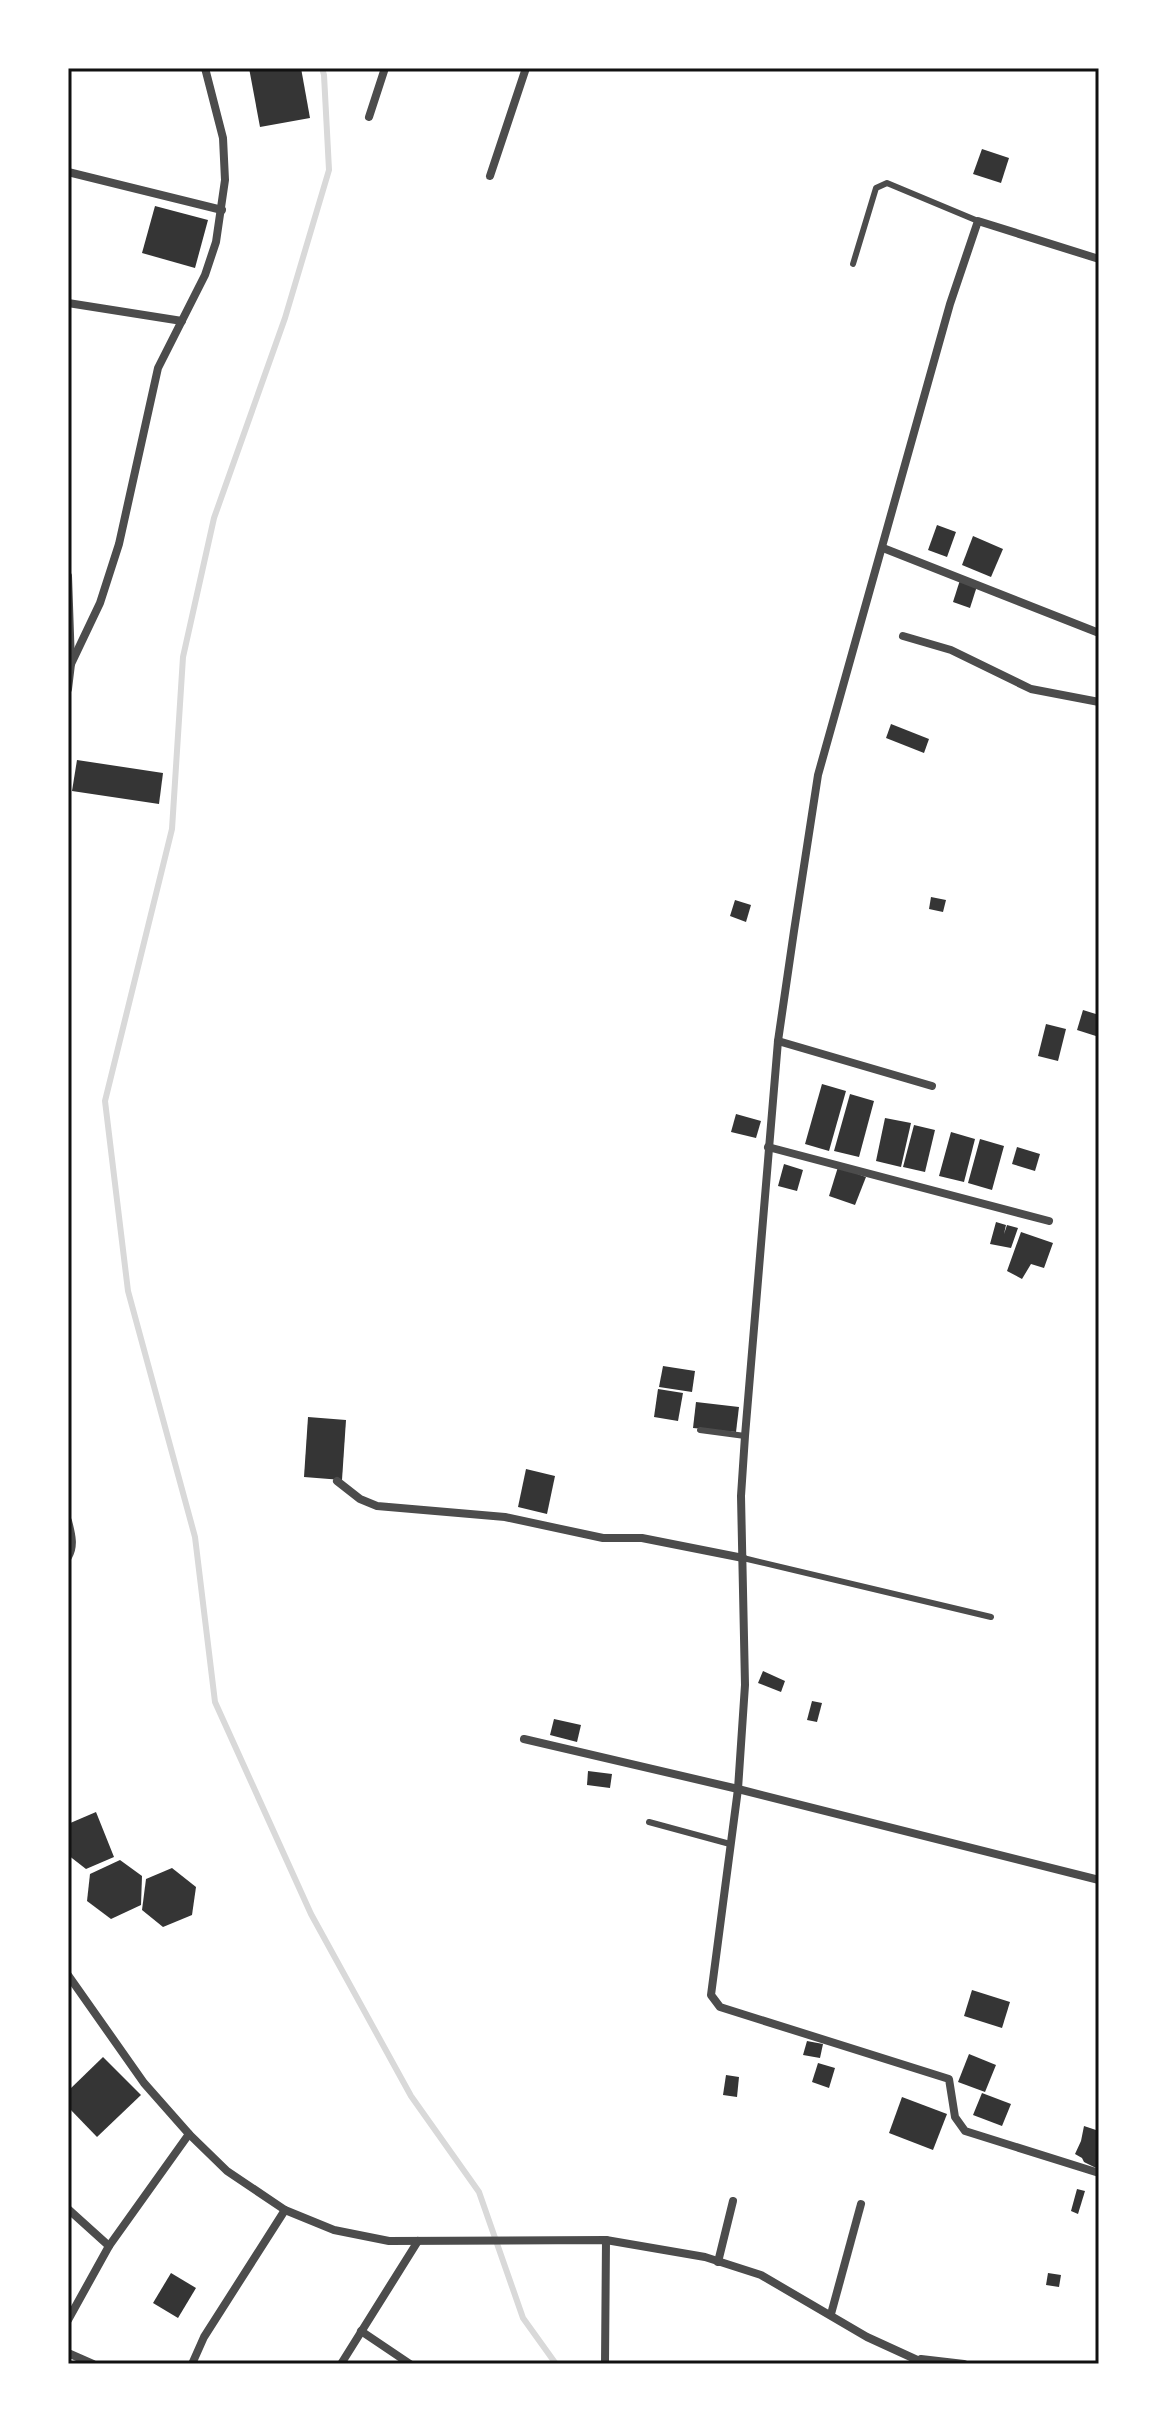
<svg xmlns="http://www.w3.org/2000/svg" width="1167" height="2432" font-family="'Alegreya Sans',sans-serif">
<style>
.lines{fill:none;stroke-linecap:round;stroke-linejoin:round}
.stream{stroke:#d9d9d9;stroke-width:6}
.building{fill:#353535}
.service{stroke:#4c4c4c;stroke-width:6}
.minor{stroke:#4c4c4c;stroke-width:8}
.neatline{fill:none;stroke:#111;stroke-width:3}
</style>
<rect width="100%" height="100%" fill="#fff"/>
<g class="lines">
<path class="stream" d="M 322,68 L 324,75 L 329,170 L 285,318 L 214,518 L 183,657 L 172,829 L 105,1101 L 128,1291 L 195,1537 L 215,1702 L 311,1914 L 411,2096 L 479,2192 L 523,2318 L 556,2364"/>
</g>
<g class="building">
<path d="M 249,68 L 301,68 L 310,118 L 260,127 Z"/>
<path d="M 982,149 L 1009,158 L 1001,183 L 973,174 Z"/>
<path d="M 155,206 L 208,220 L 195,268 L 142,253 Z"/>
<path d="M 937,525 L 956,532 L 947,557 L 928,550 Z"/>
<path d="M 973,536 L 1003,549 L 991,577 L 962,565 Z"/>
<path d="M 960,580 L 977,586 L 970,608 L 953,602 Z"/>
<path d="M 891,724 L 929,739 L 924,753 L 886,738 Z"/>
<path d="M 77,760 L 163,773 L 159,804 L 72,791 Z"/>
<path d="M 931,897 L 946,900 L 943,912 L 929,909 Z"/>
<path d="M 735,900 L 751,905 L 746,922 L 730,916 Z"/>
<path d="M 1083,1010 L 1099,1015 L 1099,1037 L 1077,1030 Z"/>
<path d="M 1046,1024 L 1066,1029 L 1058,1061 L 1038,1056 Z"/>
<path d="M 822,1084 L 846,1091 L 829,1151 L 805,1144 Z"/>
<path d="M 850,1094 L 874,1101 L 859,1157 L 834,1151 Z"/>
<path d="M 736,1114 L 761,1121 L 756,1138 L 731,1132 Z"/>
<path d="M 885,1118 L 911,1123 L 901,1167 L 876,1161 Z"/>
<path d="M 914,1125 L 935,1130 L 925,1172 L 903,1167 Z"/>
<path d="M 951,1132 L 975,1139 L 964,1182 L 939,1176 Z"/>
<path d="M 980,1139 L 1004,1146 L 992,1190 L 968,1183 Z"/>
<path d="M 1017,1147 L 1040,1154 L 1035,1171 L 1012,1164 Z"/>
<path d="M 784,1164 L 803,1170 L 797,1191 L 778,1186 Z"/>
<path d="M 838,1167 L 866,1177 L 855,1205 L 829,1196 Z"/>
<path d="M 996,1222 L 1006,1225 L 1004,1234 L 1007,1225 L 1018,1228 L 1011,1248 L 990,1244 Z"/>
<path d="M 1021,1232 L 1053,1243 L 1044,1268 L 1031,1264 L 1022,1279 L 1007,1271 Z"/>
<path d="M 663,1366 L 695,1371 L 692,1392 L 659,1387 Z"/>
<path d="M 658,1389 L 683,1393 L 678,1421 L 654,1417 Z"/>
<path d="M 696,1402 L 739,1407 L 736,1432 L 693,1428 Z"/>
<path d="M 308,1417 L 346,1420 L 342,1480 L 304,1477 Z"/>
<path d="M 526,1469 L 555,1476 L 547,1514 L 518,1507 Z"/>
<path d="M 763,1671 L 785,1681 L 781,1692 L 758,1683 Z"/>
<path d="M 812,1701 L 822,1703 L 817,1722 L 807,1720 Z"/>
<path d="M 554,1719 L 581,1725 L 577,1742 L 550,1735 Z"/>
<path d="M 588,1771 L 612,1774 L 610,1788 L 587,1785 Z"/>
<path d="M 96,1812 L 114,1857 L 86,1869 L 68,1855 L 68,1824 Z"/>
<path d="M 120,1860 L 142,1876 L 141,1905 L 111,1919 L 87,1901 L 90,1874 Z"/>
<path d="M 172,1868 L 196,1887 L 192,1915 L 163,1927 L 142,1910 L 146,1879 Z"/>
<path d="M 972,1990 L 1010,2002 L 1002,2028 L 964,2016 Z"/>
<path d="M 807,2041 L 823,2044 L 820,2058 L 803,2055 Z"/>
<path d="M 969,2054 L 996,2065 L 985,2092 L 958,2082 Z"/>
<path d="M 103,2057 L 141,2095 L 97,2137 L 68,2107 L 68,2091 Z"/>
<path d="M 818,2063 L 835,2068 L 829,2088 L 812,2082 Z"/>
<path d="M 726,2075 L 739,2077 L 737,2097 L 723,2095 Z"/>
<path d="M 982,2093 L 1011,2104 L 1002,2126 L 973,2115 Z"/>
<path d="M 902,2097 L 947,2114 L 933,2150 L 889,2133 Z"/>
<path d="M 1084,2126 L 1099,2131 L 1099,2163 L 1096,2168 L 1084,2162 L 1082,2158 L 1075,2154 L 1081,2141 Z"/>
<path d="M 1077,2189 L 1085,2191 L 1078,2214 L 1071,2211 Z"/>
<path d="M 171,2273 L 196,2288 L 178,2318 L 153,2303 Z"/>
<path d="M 1048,2273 L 1061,2275 L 1059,2287 L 1046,2285 Z"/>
</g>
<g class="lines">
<g class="service">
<path d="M 853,264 L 876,188 L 887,183 L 978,221"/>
<path d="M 700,1430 L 745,1436"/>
<path d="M 743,1558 L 991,1617"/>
<path d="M 649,1822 L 730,1844"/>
</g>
<g class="minor">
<path d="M 369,117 L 385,68"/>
<path d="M 68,172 L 222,210"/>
<path d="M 490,176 L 526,68"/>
<path d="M 1099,259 L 978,221 L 950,304 L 818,775 L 794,931 L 778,1041 L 745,1436 L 741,1496 L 745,1685 L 738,1789 L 711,1995 L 720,2007 L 949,2079 L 955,2117 L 965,2131 L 1099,2173"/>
<path d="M 68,303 L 182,321"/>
<path d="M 883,548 L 1099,633"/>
<path d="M 68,576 L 71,664 L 68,689"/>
<path d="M 903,636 L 951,650 L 1031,689 L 1099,702"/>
<path d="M 71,664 L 100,603 L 119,544 L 158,368 L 205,275 L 216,242 L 225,180 L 223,138 L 205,68"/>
<path d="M 778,1041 L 932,1086"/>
<path d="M 768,1147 L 1049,1221"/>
<path d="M 337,1481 L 360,1499 L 377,1506 L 505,1517 L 603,1538 L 642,1538 L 743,1558"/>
<path d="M 68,1521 C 71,1533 75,1546 68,1557"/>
<path d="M 524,1739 L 738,1789 L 1099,1880"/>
<path d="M 68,1975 L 144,2083 L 189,2134 L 227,2171 L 285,2210 L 334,2230 L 389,2241 L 606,2240 L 705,2257 L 761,2275 L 867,2337 L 926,2364"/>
<path d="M 68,2209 L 109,2246"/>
<path d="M 718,2262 L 733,2201"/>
<path d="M 831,2314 L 861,2204"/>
<path d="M 68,2320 L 109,2246 L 189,2134"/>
<path d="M 361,2331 L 410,2364"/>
<path d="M 68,2353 L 93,2364"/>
<path d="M 921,2359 L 964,2364"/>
<path d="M 192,2364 L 204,2337 L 285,2210"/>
<path d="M 341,2364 L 418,2241"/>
<path d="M 605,2364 L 606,2240"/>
</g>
</g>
<rect width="1167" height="2432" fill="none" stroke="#ffffff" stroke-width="140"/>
<rect x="70" y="70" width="1027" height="2292" class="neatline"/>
</svg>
